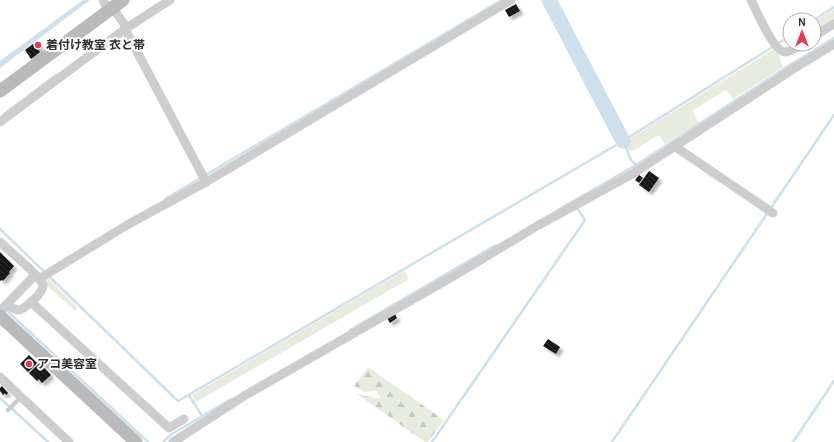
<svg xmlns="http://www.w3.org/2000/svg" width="834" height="442" font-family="Karla,'Noto Sans JP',sans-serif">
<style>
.green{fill:#e7ecdf}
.forest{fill:url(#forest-firs)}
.water{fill:#cde0eb}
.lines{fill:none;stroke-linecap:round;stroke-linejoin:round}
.stream{stroke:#cde0eb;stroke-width:2.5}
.river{stroke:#cde0eb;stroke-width:15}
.building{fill:url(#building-back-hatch);filter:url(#shadow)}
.lane{stroke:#cdcdcd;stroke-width:4.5}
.street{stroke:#cdcdcd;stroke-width:9}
.secondary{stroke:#bababa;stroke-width:13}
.poi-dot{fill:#dc3e50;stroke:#fff;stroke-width:1.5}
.labels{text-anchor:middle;stroke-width:4;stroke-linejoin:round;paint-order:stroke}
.poi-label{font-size:12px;font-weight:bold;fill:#303030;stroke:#fff;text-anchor:start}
</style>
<defs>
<pattern id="forest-firs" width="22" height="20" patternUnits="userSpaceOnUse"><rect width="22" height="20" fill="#e7ecdf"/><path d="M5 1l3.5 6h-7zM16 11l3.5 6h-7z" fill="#c6cbc0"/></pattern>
<pattern id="building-back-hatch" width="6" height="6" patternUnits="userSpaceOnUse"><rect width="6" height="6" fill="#171717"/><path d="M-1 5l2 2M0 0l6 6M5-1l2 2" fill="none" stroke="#303030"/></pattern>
<filter id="shadow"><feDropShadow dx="3.5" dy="3.5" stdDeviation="1" flood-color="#0004"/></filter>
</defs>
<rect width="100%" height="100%" fill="#fff"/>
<g class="green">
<path d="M 834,9 L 834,21 L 814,34 L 814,22 Z"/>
<path d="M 772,50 L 775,50 L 778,53 L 783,67 L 733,99 L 726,90 L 692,111 L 699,123 L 665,144 L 659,135 L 634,150 L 629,150 L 627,146 L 628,140 Z"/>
<path d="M 404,271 L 409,279 L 196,402 L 192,395 Z"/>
<path d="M 48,278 L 78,308 L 75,311 L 46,285 L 45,280 Z"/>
</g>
<path class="forest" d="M 368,367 L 444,420 L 428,442 L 425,442 L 357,394 L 381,399 L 377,391 L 364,392 L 354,386 Z"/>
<g class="water">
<path d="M 83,0 L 90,0 L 0,68 L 0,61 Z"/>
<path d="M 0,396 L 50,442 L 46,442 L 43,439 L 0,400 Z"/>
</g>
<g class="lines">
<g class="stream">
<path d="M 814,20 L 834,7"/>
<path d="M 4,114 L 56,75"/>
<path d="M 623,141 L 631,160 L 636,165"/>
<path d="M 165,199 L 502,0"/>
<path d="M 556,211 L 636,165 L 785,68 L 834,38"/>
<path d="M 0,229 L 178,401 L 623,141 L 790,36"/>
<path d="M 5,309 L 148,442"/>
<path d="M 350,330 L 496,245"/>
<path d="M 189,395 L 202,416"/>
<path d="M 163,442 L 172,434 L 231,399"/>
<path d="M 432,442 L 585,220 L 577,208"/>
<path d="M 612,442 L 834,115"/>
<path d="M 793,442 L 834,381"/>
</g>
<path class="river" d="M 549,0 L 623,141"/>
</g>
<g class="building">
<path d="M 516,4 L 520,11 L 509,17 L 505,10 Z"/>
<path d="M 37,41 L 41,47 L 38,49 L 40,52 L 31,59 L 25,50 Z"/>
<path d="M 649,171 L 659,178 L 649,192 L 639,185 Z"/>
<path d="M 639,175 L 643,178 L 639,183 L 635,180 Z"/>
<path d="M 0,252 L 14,266 L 9,272 L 10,273 L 3,281 L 2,280 L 0,281 Z"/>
<path d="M 395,314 L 397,318 L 390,323 L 387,318 Z"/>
<path d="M 548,339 L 560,347 L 556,354 L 543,346 Z"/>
<path d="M 29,355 L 37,363 L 28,372 L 20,364 Z"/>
<path d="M 40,363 L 51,375 L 42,383 L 39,379 L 37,381 L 29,373 Z"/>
<path d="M 2,386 L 8,393 L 6,395 L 5,393 L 3,395 L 0,391 L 0,388 Z"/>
</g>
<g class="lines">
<path class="lane" d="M 8,410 L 21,397"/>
<g class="street">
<path d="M 103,0 L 108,10"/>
<path d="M 751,0 C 756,10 774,52 785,52 C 791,52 797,47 802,44"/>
<path d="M 112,7 L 127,28"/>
<path d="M 125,29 L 206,182"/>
<path d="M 814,36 L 834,24"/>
<path d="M 0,122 L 125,29 L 170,0"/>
<path d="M 674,146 L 773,213"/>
<path d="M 0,242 C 7,249 43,278 43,286 C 42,293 35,299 30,303 C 19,313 18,311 6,305"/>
<path d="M 39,279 L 127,225 L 206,182 L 511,0"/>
<path d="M 31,302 L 169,428 L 184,419"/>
<path d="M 3,308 L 35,275"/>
<path d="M 0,377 L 69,442"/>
<path d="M 173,442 L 244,396 L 457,274 L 537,226 L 634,173 L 790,71 L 834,44"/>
</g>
<g class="secondary">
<path d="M 0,91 L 123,0"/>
<path d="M 0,316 L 136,442"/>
</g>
</g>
<g class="poi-dot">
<circle cx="38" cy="45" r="4"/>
<circle cx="29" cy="364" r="4"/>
</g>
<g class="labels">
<g class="poi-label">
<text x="46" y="49">着付け教室 衣と帯</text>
<text x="37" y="368">アコ美容室</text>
</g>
</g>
<g transform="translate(802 32)"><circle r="19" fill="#ffffff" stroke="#acacac"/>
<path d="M0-3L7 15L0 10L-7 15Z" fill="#dc3e50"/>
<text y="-6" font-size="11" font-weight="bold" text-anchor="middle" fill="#303030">N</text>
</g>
</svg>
